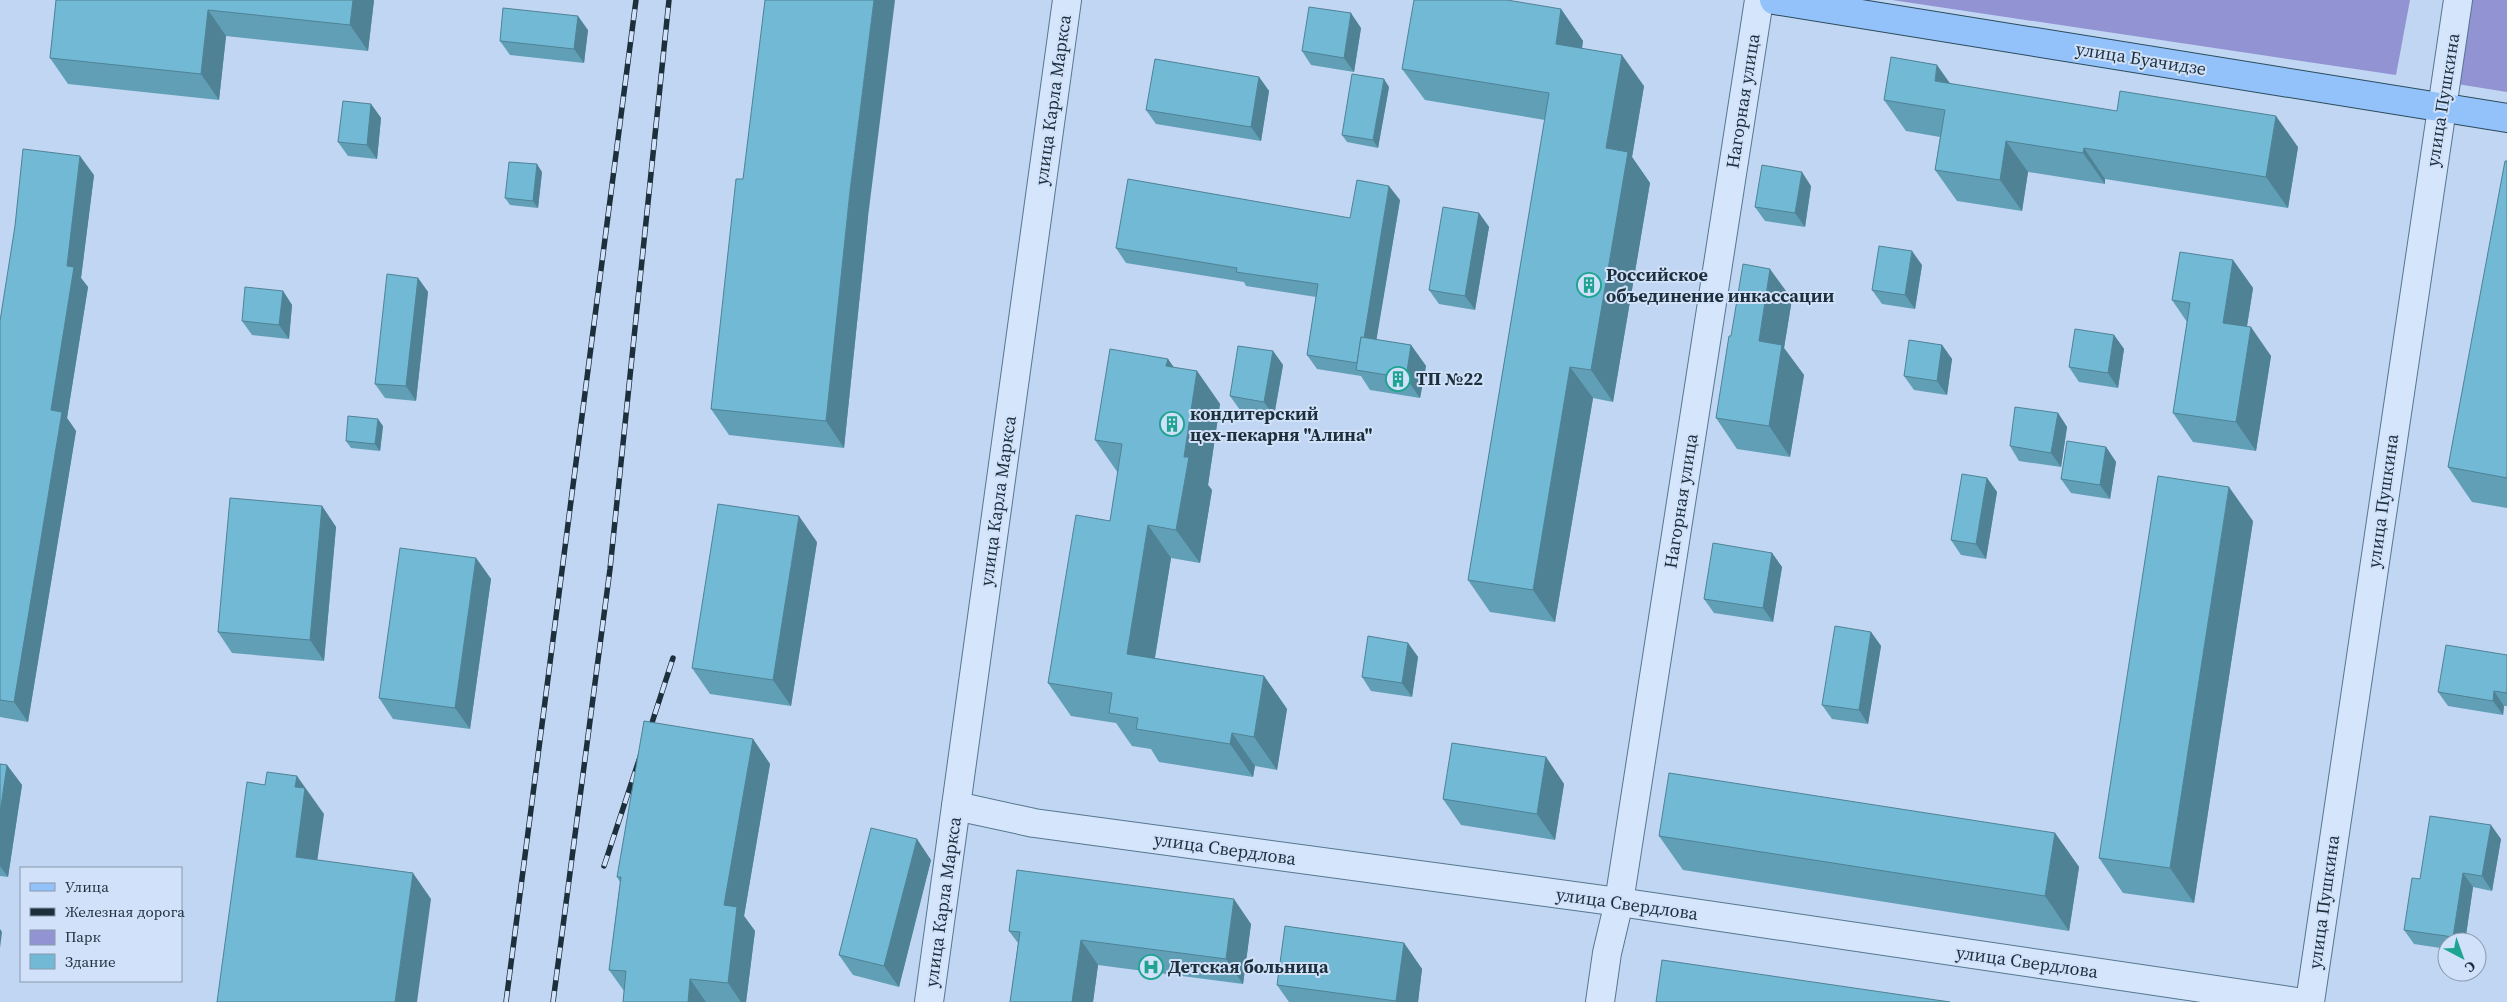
<svg xmlns="http://www.w3.org/2000/svg" width="2507" height="1002" font-family="'Source Serif 4',serif">
<style>
.green{fill:#9293d2}
.lines{fill:none;stroke-linecap:round;stroke-linejoin:round}
.minor-casing{stroke:#55778e;stroke-width:30}
.major-casing{stroke:#2a4b5b;stroke-width:30}
.minor{stroke:#d4e5fc;stroke-width:28}
.major{stroke:#93c1fa;stroke-width:28}
.rail-casing{stroke:#1c303c;stroke-width:5.5}
.rail{stroke:#d0e1f9;stroke-width:4;stroke-dasharray:11;stroke-linecap:butt}
.wall{fill:#619fb7}
.shaded-wall{fill:#4f8295}
.building{fill:#71b9d5;stroke:#4f8295}
.labels{text-anchor:middle;stroke-width:4;stroke-linejoin:round;paint-order:stroke}
.street-label{font-size:18px;fill:#1c303c;stroke:#d0e1f9}
.poi-label{font-size:18px;font-weight:bold;fill:#1c303c;stroke:#d0e1f9;text-anchor:start}
</style>
<rect width="100%" height="100%" fill="#c0d6f3"/>
<g class="green">
<path d="M 1892,0 L 2410,0 L 2396,75 Z"/>
<path d="M 2472,0 L 2507,0 L 2507,92 L 2457,84 Z"/>
</g>
<g class="lines">
<defs>
<g id="minor">
<path d="M 956,806 L 1034,823 L 1619,902 L 2297,1002"/>
<path d="M 929,1002 L 1067,0"/>
<path d="M 1600,1002 L 1607,953 L 1619,902 L 1759,0"/>
<path d="M 2310,1002 L 2458,0"/>
</g>
<path id="major" d="M 1774,0 L 2507,118"/>
</defs>
<use href="#minor" class="minor-casing"/>
<use href="#major" class="major-casing"/>
<use href="#minor" class="minor"/>
<use href="#major" class="major"/>
<defs>
<g id="rail">
<path d="M 648,735 L 673,658"/>
<path d="M 604,866 L 641,754"/>
<path d="M 506,1002 L 636,0"/>
<path d="M 553,1002 L 610,569 L 669,0"/>
</g>
</defs>
<use href="#rail" class="rail-casing"/>
<use href="#rail" class="rail"/>
</g>
<g class="wall">
<path d="M 56,0 L 374,0 L 368,51 L 226,36 L 219,100 L 68,84 L 50,58 Z"/>
<path d="M 1561,9 L 1583,41 L 1582,48 L 1644,86 L 1632,157 L 1650,183 L 1613,402 L 1593,398 L 1555,622 L 1490,612 L 1468,580 L 1545,120 L 1425,100 L 1402,69 Z"/>
<path d="M 1361,28 L 1354,72 L 1311,65 L 1302,51 Z"/>
<path d="M 588,30 L 584,63 L 510,55 L 500,41 Z"/>
<path d="M 1259,77 L 1269,91 L 1261,141 L 1156,124 L 1146,110 Z"/>
<path d="M 1951,84 L 2298,147 L 2288,208 L 2105,179 L 2105,184 L 2028,172 L 2022,211 L 1957,201 L 1935,170 L 1940,137 L 1906,131 L 1884,100 Z"/>
<path d="M 1389,87 L 1378,148 L 1347,142 L 1342,135 Z"/>
<path d="M 371,104 L 381,118 L 377,159 L 348,156 L 338,142 Z"/>
<path d="M 2507,161 L 2507,508 L 2472,502 L 2448,467 Z"/>
<path d="M 542,172 L 538,208 L 510,205 L 505,198 Z"/>
<path d="M 94,175 L 81,278 L 88,287 L 67,418 L 76,431 L 28,722 L 0,717 L 0,321 Z"/>
<path d="M 1811,186 L 1805,227 L 1765,221 L 1755,207 Z"/>
<path d="M 1400,200 L 1376,340 L 1411,345 L 1426,366 L 1420,398 L 1370,390 L 1361,376 L 1317,369 L 1307,355 L 1316,297 L 1246,286 L 1244,282 L 1126,263 L 1116,248 L 1350,218 Z"/>
<path d="M 1479,213 L 1489,227 L 1475,310 L 1439,304 L 1429,290 Z"/>
<path d="M 868,217 L 844,448 L 729,435 L 711,409 Z"/>
<path d="M 2233,260 L 2253,288 L 2247,326 L 2271,356 L 2256,451 L 2193,442 L 2173,413 L 2187,322 L 2172,300 Z"/>
<path d="M 1922,265 L 1915,309 L 1882,304 L 1872,290 Z"/>
<path d="M 418,278 L 428,292 L 416,401 L 385,398 L 375,384 Z"/>
<path d="M 283,291 L 292,305 L 289,339 L 252,335 L 242,321 Z"/>
<path d="M 1792,299 L 1784,348 L 1804,375 L 1790,457 L 1737,449 L 1716,418 L 1731,336 Z"/>
<path d="M 2114,335 L 2124,349 L 2118,388 L 2079,382 L 2069,367 Z"/>
<path d="M 1942,345 L 1952,359 L 1947,395 L 1914,390 L 1904,376 Z"/>
<path d="M 1273,351 L 1283,365 L 1274,416 L 1240,410 L 1230,396 Z"/>
<path d="M 1168,359 L 1174,368 L 1197,371 L 1220,404 L 1208,485 L 1212,490 L 1200,563 L 1171,558 L 1155,658 L 1264,676 L 1287,709 L 1277,770 L 1255,766 L 1253,777 L 1159,762 L 1151,749 L 1132,746 L 1116,723 L 1071,716 L 1048,683 L 1110,521 L 1118,473 L 1095,440 Z"/>
<path d="M 2058,413 L 2067,427 L 2061,467 L 2019,461 L 2010,446 Z"/>
<path d="M 383,426 L 380,451 L 351,448 L 346,441 Z"/>
<path d="M 2106,447 L 2116,462 L 2110,499 L 2071,493 L 2061,479 Z"/>
<path d="M 1987,478 L 1997,492 L 1986,559 L 1961,555 L 1951,540 Z"/>
<path d="M 322,506 L 336,527 L 324,661 L 232,653 L 218,632 Z"/>
<path d="M 2253,521 L 2194,903 L 2123,893 L 2099,858 Z"/>
<path d="M 817,542 L 791,706 L 710,694 L 692,668 Z"/>
<path d="M 1772,553 L 1782,567 L 1773,622 L 1714,613 L 1704,599 Z"/>
<path d="M 476,558 L 491,579 L 470,729 L 393,719 L 379,698 Z"/>
<path d="M 1871,632 L 1881,646 L 1868,724 L 1832,719 L 1822,705 Z"/>
<path d="M 1408,643 L 1418,657 L 1412,697 L 1371,691 L 1362,677 Z"/>
<path d="M 2507,655 L 2507,706 L 2504,706 L 2503,715 L 2448,706 L 2438,692 Z"/>
<path d="M 753,739 L 770,764 L 744,916 L 755,931 L 746,1002 L 623,1002 L 624,991 L 609,970 L 620,882 L 617,877 Z"/>
<path d="M 1546,757 L 1564,784 L 1555,840 L 1461,825 L 1443,799 Z"/>
<path d="M 0,764 L 7,765 L 22,785 L 8,877 L 0,876 Z"/>
<path d="M 2055,833 L 2079,867 L 2069,931 L 1683,870 L 1659,836 Z"/>
<path d="M 2501,839 L 2492,891 L 2473,887 L 2465,942 L 2447,942 L 2447,949 L 2414,944 L 2404,930 L 2420,879 Z"/>
<path d="M 931,860 L 899,987 L 853,975 L 839,955 Z"/>
<path d="M 1251,924 L 1243,984 L 1098,965 L 1093,1002 L 1010,1002 L 1018,943 L 1009,931 Z"/>
<path d="M 1404,943 L 1422,969 L 1418,1002 L 1289,1002 L 1277,985 Z"/>
</g>
<g class="shaded-wall">
<path d="M 353,0 L 374,0 L 368,51 L 350,25 Z"/>
<path d="M 874,0 L 895,0 L 868,217 L 844,448 L 826,421 L 850,191 Z"/>
<path d="M 1561,9 L 1583,41 L 1578,75 L 1556,44 Z"/>
<path d="M 208,10 L 226,36 L 219,100 L 201,74 Z"/>
<path d="M 1351,13 L 1361,28 L 1354,72 L 1344,58 Z"/>
<path d="M 578,16 L 588,30 L 584,63 L 574,49 Z"/>
<path d="M 1622,55 L 1644,86 L 1632,157 L 1650,183 L 1613,402 L 1591,370 L 1606,148 Z"/>
<path d="M 1937,65 L 1959,96 L 1935,81 Z"/>
<path d="M 1259,77 L 1269,91 L 1261,141 L 1251,127 Z"/>
<path d="M 1384,79 L 1389,87 L 1378,148 L 1373,140 Z"/>
<path d="M 371,104 L 381,118 L 377,159 L 367,145 Z"/>
<path d="M 2276,116 L 2298,147 L 2288,208 L 2266,177 Z"/>
<path d="M 2006,141 L 2028,172 L 2022,211 L 2000,180 Z"/>
<path d="M 2084,148 L 2105,179 L 2105,184 L 2083,153 Z"/>
<path d="M 80,156 L 94,175 L 81,278 L 88,287 L 67,418 L 76,431 L 28,722 L 14,702 Z"/>
<path d="M 537,164 L 542,172 L 538,208 L 533,201 Z"/>
<path d="M 1802,172 L 1811,186 L 1805,227 L 1795,213 Z"/>
<path d="M 1389,186 L 1400,200 L 1371,372 L 1360,363 Z"/>
<path d="M 1479,213 L 1489,227 L 1475,310 L 1465,296 Z"/>
<path d="M 1912,251 L 1922,265 L 1915,309 L 1905,295 Z"/>
<path d="M 2233,260 L 2253,288 L 2243,351 L 2223,323 Z"/>
<path d="M 1770,269 L 1792,299 L 1784,348 L 1804,375 L 1790,457 L 1769,426 L 1759,341 Z"/>
<path d="M 418,278 L 428,292 L 416,401 L 406,386 Z"/>
<path d="M 283,291 L 292,305 L 289,339 L 279,325 Z"/>
<path d="M 2251,327 L 2271,356 L 2256,451 L 2236,422 Z"/>
<path d="M 2114,335 L 2124,349 L 2118,388 L 2108,373 Z"/>
<path d="M 1411,345 L 1426,366 L 1420,398 L 1406,378 Z"/>
<path d="M 1942,345 L 1952,359 L 1947,395 L 1937,381 Z"/>
<path d="M 1273,351 L 1283,365 L 1274,416 L 1264,402 Z"/>
<path d="M 1168,359 L 1191,392 L 1166,366 Z"/>
<path d="M 1570,367 L 1593,398 L 1555,622 L 1533,590 Z"/>
<path d="M 1197,371 L 1220,404 L 1208,485 L 1212,490 L 1200,563 L 1176,530 L 1184,457 Z"/>
<path d="M 2058,413 L 2067,427 L 2061,467 L 2051,453 Z"/>
<path d="M 378,419 L 383,426 L 380,451 L 375,444 Z"/>
<path d="M 2106,447 L 2116,462 L 2110,499 L 2100,485 Z"/>
<path d="M 1987,478 L 1997,492 L 1986,559 L 1976,544 Z"/>
<path d="M 2229,487 L 2253,521 L 2194,903 L 2170,868 Z"/>
<path d="M 322,506 L 336,527 L 324,661 L 310,640 Z"/>
<path d="M 799,516 L 817,542 L 791,706 L 773,680 Z"/>
<path d="M 1148,525 L 1171,558 L 1150,687 L 1127,654 Z"/>
<path d="M 1772,553 L 1782,567 L 1773,622 L 1763,608 Z"/>
<path d="M 476,558 L 491,579 L 470,729 L 455,708 Z"/>
<path d="M 1871,632 L 1881,646 L 1868,724 L 1859,710 Z"/>
<path d="M 1408,643 L 1418,657 L 1412,697 L 1402,683 Z"/>
<path d="M 1264,676 L 1287,709 L 1277,770 L 1254,737 Z"/>
<path d="M 2494,691 L 2504,706 L 2503,715 L 2493,701 Z"/>
<path d="M 1232,733 L 1255,766 L 1253,777 L 1230,744 Z"/>
<path d="M 753,739 L 770,764 L 744,916 L 755,931 L 746,1002 L 741,1002 L 728,983 L 724,905 Z"/>
<path d="M 1546,757 L 1564,784 L 1555,840 L 1537,814 Z"/>
<path d="M 7,765 L 22,785 L 8,877 L 0,866 L 0,813 Z"/>
<path d="M 297,776 L 324,814 L 314,883 L 296,857 L 295,787 Z"/>
<path d="M 2491,825 L 2501,839 L 2492,891 L 2482,876 Z"/>
<path d="M 2055,833 L 2079,867 L 2069,931 L 2045,896 Z"/>
<path d="M 917,839 L 931,860 L 899,987 L 884,966 Z"/>
<path d="M 413,873 L 431,899 L 417,1002 L 395,1002 Z"/>
<path d="M 2463,873 L 2473,887 L 2465,942 L 2457,942 L 2453,937 Z"/>
<path d="M 1234,899 L 1251,924 L 1243,984 L 1226,959 Z"/>
<path d="M 0,929 L 2,932 L 0,948 Z"/>
<path d="M 1081,940 L 1098,965 L 1093,1002 L 1072,1002 Z"/>
<path d="M 1404,943 L 1422,969 L 1418,1002 L 1396,1002 L 1396,1001 Z"/>
<path d="M 690,979 L 706,1002 L 688,1002 Z"/>
</g>
<g class="building">
<path d="M 56,0 L 353,0 L 350,25 L 208,10 L 201,74 L 50,58 Z"/>
<path d="M 765,0 L 874,0 L 850,191 L 826,421 L 711,409 L 736,179 L 743,179 Z"/>
<path d="M 1414,0 L 1507,0 L 1561,9 L 1556,44 L 1622,55 L 1606,148 L 1628,152 L 1591,370 L 1570,367 L 1533,590 L 1468,580 L 1549,93 L 1402,69 Z"/>
<path d="M 1309,7 L 1351,13 L 1344,58 L 1302,51 Z"/>
<path d="M 503,8 L 578,16 L 574,49 L 500,41 Z"/>
<path d="M 1891,57 L 1937,65 L 1935,81 L 2117,111 L 2120,91 L 2276,116 L 2266,177 L 2084,148 L 2083,153 L 2006,141 L 2000,180 L 1935,170 L 1945,110 L 1884,100 Z"/>
<path d="M 1155,59 L 1259,77 L 1251,127 L 1146,110 Z"/>
<path d="M 1352,74 L 1384,79 L 1373,140 L 1342,135 Z"/>
<path d="M 343,101 L 371,104 L 367,145 L 338,142 Z"/>
<path d="M 23,149 L 80,156 L 67,266 L 74,267 L 51,410 L 62,412 L 14,702 L 0,700 L 0,321 L 15,226 Z"/>
<path d="M 2505,161 L 2507,161 L 2507,478 L 2448,467 Z"/>
<path d="M 509,162 L 537,164 L 533,201 L 505,198 Z"/>
<path d="M 1762,165 L 1802,172 L 1795,213 L 1755,207 Z"/>
<path d="M 1128,179 L 1350,218 L 1357,180 L 1389,186 L 1364,338 L 1361,337 L 1357,363 L 1307,355 L 1318,284 L 1236,272 L 1237,268 L 1116,248 Z"/>
<path d="M 1443,207 L 1479,213 L 1465,296 L 1429,290 Z"/>
<path d="M 1879,246 L 1912,251 L 1905,295 L 1872,290 Z"/>
<path d="M 2180,252 L 2233,260 L 2223,323 L 2251,327 L 2236,422 L 2173,413 L 2190,303 L 2172,300 Z"/>
<path d="M 1743,264 L 1770,269 L 1759,341 L 1782,345 L 1769,426 L 1716,418 L 1729,336 L 1731,336 Z"/>
<path d="M 387,274 L 418,278 L 406,386 L 375,384 Z"/>
<path d="M 245,287 L 283,291 L 279,325 L 242,321 Z"/>
<path d="M 2075,329 L 2114,335 L 2108,373 L 2069,367 Z"/>
<path d="M 1361,337 L 1411,345 L 1406,378 L 1356,370 Z"/>
<path d="M 1909,340 L 1942,345 L 1937,381 L 1904,376 Z"/>
<path d="M 1238,346 L 1273,351 L 1264,402 L 1230,396 Z"/>
<path d="M 1110,349 L 1168,359 L 1166,366 L 1197,371 L 1184,457 L 1189,457 L 1176,530 L 1148,525 L 1127,654 L 1264,676 L 1254,737 L 1232,733 L 1230,744 L 1136,729 L 1138,718 L 1109,713 L 1112,693 L 1048,683 L 1076,515 L 1110,521 L 1122,444 L 1095,440 Z"/>
<path d="M 2015,407 L 2058,413 L 2051,453 L 2010,446 Z"/>
<path d="M 348,416 L 378,419 L 375,444 L 346,441 Z"/>
<path d="M 2067,441 L 2106,447 L 2100,485 L 2061,479 Z"/>
<path d="M 1962,474 L 1987,478 L 1976,544 L 1951,540 Z"/>
<path d="M 2158,476 L 2229,487 L 2170,868 L 2099,858 Z"/>
<path d="M 230,498 L 322,506 L 310,640 L 218,632 Z"/>
<path d="M 718,504 L 799,516 L 773,680 L 692,668 Z"/>
<path d="M 1713,543 L 1772,553 L 1763,608 L 1704,599 Z"/>
<path d="M 400,548 L 476,558 L 455,708 L 379,698 Z"/>
<path d="M 1835,626 L 1871,632 L 1859,710 L 1822,705 Z"/>
<path d="M 1368,636 L 1408,643 L 1402,683 L 1362,677 Z"/>
<path d="M 2446,645 L 2507,655 L 2507,693 L 2494,691 L 2493,701 L 2438,692 Z"/>
<path d="M 644,721 L 753,739 L 724,905 L 737,907 L 728,983 L 690,979 L 688,1002 L 623,1002 L 626,971 L 609,970 L 621,877 L 617,877 Z"/>
<path d="M 1452,743 L 1546,757 L 1537,814 L 1443,799 Z"/>
<path d="M 0,764 L 7,765 L 0,813 Z"/>
<path d="M 267,772 L 297,776 L 295,787 L 305,788 L 296,857 L 413,873 L 395,1002 L 217,1002 L 247,782 L 265,785 Z"/>
<path d="M 1669,773 L 2055,833 L 2045,896 L 1659,836 Z"/>
<path d="M 2430,816 L 2491,825 L 2482,876 L 2463,873 L 2453,937 L 2404,930 L 2412,878 L 2420,879 Z"/>
<path d="M 871,828 L 917,839 L 884,966 L 839,955 Z"/>
<path d="M 1017,870 L 1234,899 L 1226,959 L 1081,940 L 1072,1002 L 1010,1002 L 1020,932 L 1009,931 Z"/>
<path d="M 1285,926 L 1404,943 L 1396,1001 L 1277,985 Z"/>
<path d="M 1662,960 L 1950,1002 L 1656,1002 Z"/>
</g>
<defs>
<symbol id="building-ring" viewBox="-11 -11 22 22"><circle r="9.5" fill="#d0e1f9" stroke="#1ea491" stroke-width="1.5"/><path d="M-4-6H4V6H1V3H-1V6H-4ZM-2.5-4.3h1.7v1.8h-1.7ZM.8-4.3h1.7v1.8H.8ZM-2.5-1h1.7V.8h-1.7ZM.8-1h1.7V.8H.8Z" fill="#1ea491"/></symbol>
<symbol id="hospital-ring" viewBox="-11 -11 22 22"><circle r="9.5" fill="#d0e1f9" stroke="#1ea491" stroke-width="1.5"/><path d="M-5-5h3v3.5h4V-5h3V5h-3V1.5h-4V5h-3Z" fill="#1ea491"/></symbol>
</defs>
<g fill-rule="evenodd">
<use href="#building-ring" x="1575" y="271" width="28" height="28"/>
<use href="#building-ring" x="1384" y="365" width="28" height="28"/>
<use href="#building-ring" x="1158" y="410" width="28" height="28"/>
<use href="#hospital-ring" x="1137" y="953" width="28" height="28"/>
</g>
<g class="labels">
<g class="street-label">
<text transform="translate(2141 59) rotate(9)" y="6">улица Буачидзе</text>
<text transform="translate(1053 100) rotate(-82)" y="6">улица Карла Маркса</text>
<text transform="translate(2443 100) rotate(-81)" y="6">улица Пушкина</text>
<text transform="translate(1743 101) rotate(-81)" y="6">Нагорная улица</text>
<text transform="translate(998 501) rotate(-82)" y="6">улица Карла Маркса</text>
<text transform="translate(1681 501) rotate(-81)" y="6">Нагорная улица</text>
<text transform="translate(2383 501) rotate(-82)" y="6">улица Пушкина</text>
<text transform="translate(1225 849) rotate(8)" y="6">улица Свердлова</text>
<text transform="translate(943 902) rotate(-82)" y="6">улица Карла Маркса</text>
<text transform="translate(2324 902) rotate(-82)" y="6">улица Пушкина</text>
<text transform="translate(1627 904) rotate(8)" y="6">улица Свердлова</text>
<text transform="translate(2027 962) rotate(8)" y="6">улица Свердлова</text>
</g>
<g class="poi-label">
<text x="1606" y="281">Российское<tspan x="1606" dy="21">объединение инкассации</tspan></text>
<text x="1416" y="385">ТП №22</text>
<text x="1190" y="420">кондитерский<tspan x="1190" dy="21">цех-пекарня "Алина"</tspan></text>
<text x="1168" y="973">Детская больница</text>
</g>
</g>
<rect x="20" y="867" width="162" height="115" fill="#d0e1f9" stroke="#889aad"/>
<rect x="30" y="883" width="25" height="8" fill="#93c1fa" stroke="#889aad"/>
<text x="65" y="892" font-size="15" fill="#1c303c">Улица</text>
<rect x="30" y="908" width="25" height="8" fill="#1c303c" stroke="#889aad"/>
<text x="65" y="917" font-size="15" fill="#1c303c">Железная дорога</text>
<rect x="30" y="930" width="25" height="15" fill="#9293d2" stroke="#889aad"/>
<text x="65" y="942" font-size="15" fill="#1c303c">Парк</text>
<rect x="30" y="954" width="25" height="15" fill="#71b9d5" stroke="#889aad"/>
<text x="65" y="967" font-size="15" fill="#1c303c">Здание</text>
<g transform="translate(2462 957) rotate(139)"><circle r="24" fill="#d0e1f9" stroke="#889aad"/>
<path d="M0-4L9 19L0 12L-9 19Z" fill="#1ea491"/>
<text y="-8" font-size="14" font-weight="bold" text-anchor="middle" fill="#1c303c">С</text>
</g>
</svg>
